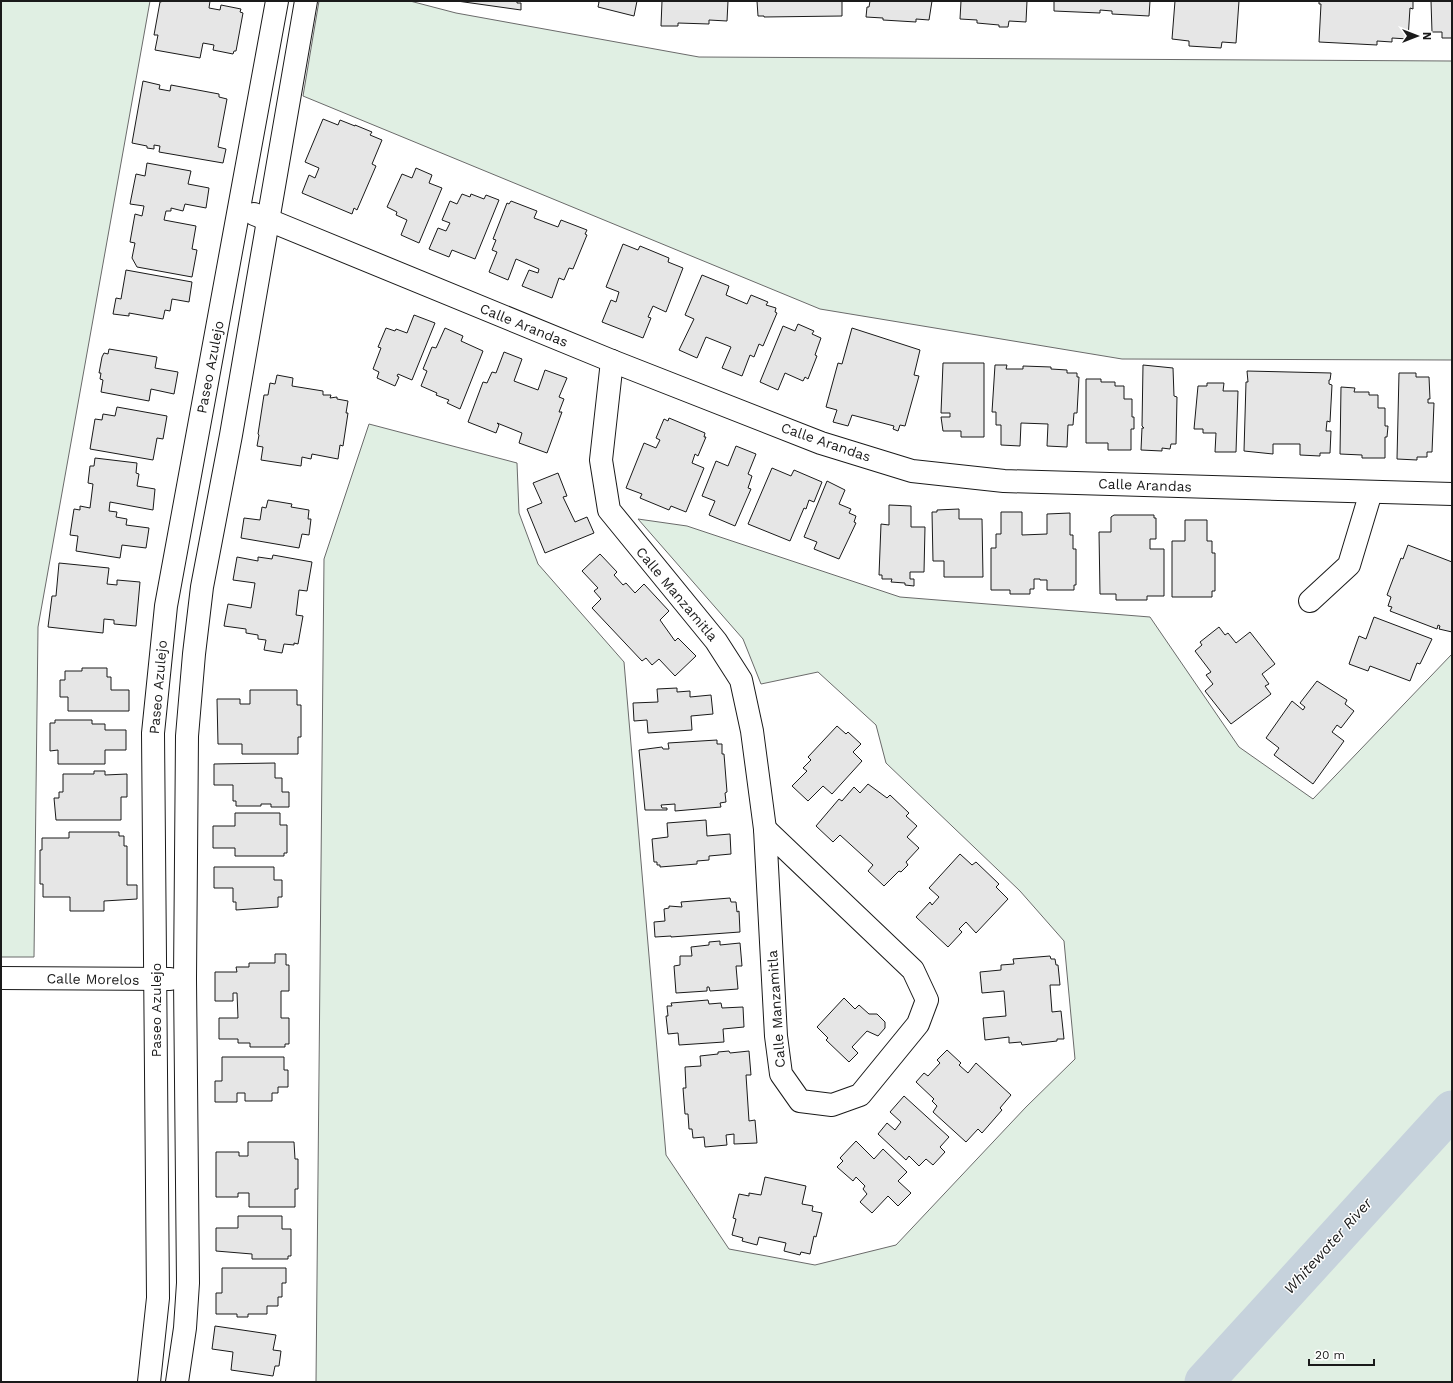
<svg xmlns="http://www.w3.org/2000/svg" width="1453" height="1383" font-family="'Work Sans',sans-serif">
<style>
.green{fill:#e0efe3;stroke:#6a6a6a}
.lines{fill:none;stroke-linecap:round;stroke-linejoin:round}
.river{stroke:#c6d2dc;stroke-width:39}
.building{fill:#e6e6e6;stroke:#1a1a1a}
.minor-casing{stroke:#1a1a1a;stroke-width:24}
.minor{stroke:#fff;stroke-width:22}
.labels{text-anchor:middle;stroke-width:3;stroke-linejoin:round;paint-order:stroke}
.street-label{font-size:14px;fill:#1a1a1a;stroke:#fff}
.water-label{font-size:15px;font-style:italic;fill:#1a1a1a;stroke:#fff}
</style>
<rect width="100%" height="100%" fill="#fff"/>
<g class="green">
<path d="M 1,1 L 150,1 L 38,627 L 34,957 L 1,957 Z"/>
<path d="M 319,1 L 410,1 L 456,13 L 699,57 L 1452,61 L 1452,360 L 1122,359 L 820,309 L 303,96 Z"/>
<path d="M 369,424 L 517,463 L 519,513 L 538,564 L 624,662 L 666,1155 L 729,1249 L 815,1265 L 896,1245 L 1026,1107 L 1075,1059 L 1064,941 L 1020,891 L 886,763 L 876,725 L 818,672 L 761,684 L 743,639 L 638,519 L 687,526 L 900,597 L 1150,617 L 1239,747 L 1313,799 L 1452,654 L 1452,1382 L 316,1382 L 324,559 Z"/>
</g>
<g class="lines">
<path class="river" d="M 1204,1382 L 1452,1110"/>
</g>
<g class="building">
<path d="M 164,1 L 210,1 L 209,8 L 220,10 L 221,5 L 241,9 L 240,12 L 243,13 L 236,51 L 234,51 L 233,54 L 213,50 L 214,45 L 203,43 L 200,58 L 155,50 L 158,35 L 154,35 L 160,2 Z"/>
<path d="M 457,1 L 517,1 L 517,3 L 521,3 L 521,10 Z"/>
<path d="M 596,1 L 637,1 L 634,16 L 598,7 L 599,2 Z"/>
<path d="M 662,1 L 728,1 L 727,21 L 709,20 L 709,24 L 678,23 L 678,26 L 661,26 Z"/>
<path d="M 757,1 L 842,1 L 842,16 L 764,17 L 764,16 L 758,16 Z"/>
<path d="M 870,1 L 932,1 L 929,20 L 916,19 L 916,22 L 883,20 L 883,18 L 866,17 L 867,7 L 869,7 Z"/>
<path d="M 961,1 L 1027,1 L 1026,22 L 1009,21 L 1008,27 L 999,27 L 999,25 L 977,23 L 977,20 L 960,19 Z"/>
<path d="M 1054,1 L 1150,1 L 1149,16 L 1112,14 L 1112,11 L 1100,10 L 1100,13 L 1054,11 Z"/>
<path d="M 1175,1 L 1239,1 L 1236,43 L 1222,42 L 1221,48 L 1189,46 L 1189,41 L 1172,39 Z"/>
<path d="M 1319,1 L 1413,1 L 1413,9 L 1410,8 L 1408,39 L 1392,38 L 1392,42 L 1377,41 L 1377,45 L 1319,42 L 1321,4 L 1319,4 Z"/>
<path d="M 1431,1 L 1452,1 L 1452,38 L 1442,38 L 1442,32 L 1432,32 Z"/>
<path d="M 143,81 L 160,85 L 159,89 L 170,91 L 171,85 L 219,94 L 219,97 L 227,99 L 218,147 L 226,149 L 223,163 L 159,152 L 160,146 L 154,145 L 154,149 L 147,148 L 147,146 L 132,143 Z"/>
<path d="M 323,119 L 338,125 L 340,120 L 355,126 L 355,125 L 372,132 L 370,135 L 382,140 L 372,164 L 376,166 L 357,210 L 354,208 L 352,214 L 302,193 L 309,175 L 315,178 L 319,168 L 305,162 Z"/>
<path d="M 147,163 L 191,171 L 188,184 L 209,188 L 206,208 L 185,204 L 183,211 L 171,208 L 171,211 L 166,211 L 164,220 L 196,226 L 192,249 L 197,250 L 192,277 L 137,267 L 132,258 L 135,243 L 130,242 L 135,214 L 142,216 L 144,206 L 130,204 L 136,174 L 145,176 Z"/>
<path d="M 416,168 L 432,175 L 429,183 L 442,188 L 419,243 L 401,235 L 407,220 L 396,215 L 397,212 L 387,207 L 402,174 L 412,178 Z"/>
<path d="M 462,194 L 470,197 L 471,194 L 484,199 L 486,195 L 499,200 L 475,259 L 452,250 L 449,257 L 429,249 L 438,228 L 446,231 L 450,223 L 442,220 L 450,201 L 457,204 Z"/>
<path d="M 511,201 L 537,211 L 534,218 L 558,227 L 561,220 L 587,230 L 585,234 L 587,235 L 573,269 L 569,268 L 564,280 L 559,278 L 552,298 L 522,286 L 529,270 L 538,273 L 539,269 L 516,259 L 508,280 L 489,272 L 497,252 L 492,250 L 496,240 L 493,239 L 507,203 L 509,204 Z"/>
<path d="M 623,244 L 638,250 L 640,246 L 669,258 L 668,262 L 683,268 L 666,312 L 653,306 L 648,317 L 651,318 L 643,338 L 602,322 L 611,300 L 616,302 L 619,292 L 606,287 Z"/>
<path d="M 126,270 L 192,282 L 189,302 L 172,299 L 170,311 L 165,310 L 163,319 L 129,313 L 129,316 L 113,314 L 116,298 L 121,299 Z"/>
<path d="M 702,275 L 729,286 L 726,295 L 747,304 L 751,295 L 768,302 L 766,305 L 776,308 L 775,312 L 777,313 L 763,346 L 759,344 L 754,357 L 750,355 L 742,376 L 722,368 L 731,347 L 706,337 L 697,358 L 679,350 L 694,319 L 685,315 Z"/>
<path d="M 414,315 L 435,323 L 412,380 L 398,374 L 397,376 L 399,377 L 395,386 L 377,378 L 379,372 L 373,369 L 381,348 L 378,347 L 386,328 L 395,331 L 396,329 L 407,333 Z"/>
<path d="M 798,324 L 814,331 L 812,334 L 821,338 L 815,355 L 817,356 L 808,379 L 805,377 L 803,381 L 785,373 L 778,390 L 760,382 L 783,326 L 795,331 Z"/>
<path d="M 445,328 L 463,336 L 461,341 L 483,351 L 460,409 L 447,403 L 449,400 L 436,395 L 437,393 L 421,386 L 427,371 L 423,369 L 432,347 L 436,348 Z"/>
<path d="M 852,328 L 920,350 L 914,375 L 919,376 L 905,426 L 900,425 L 898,431 L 893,429 L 894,426 L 852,415 L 848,426 L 833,422 L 837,410 L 826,407 L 838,363 L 842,364 Z"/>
<path d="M 109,349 L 157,357 L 155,368 L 178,372 L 174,394 L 151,389 L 149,401 L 101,392 L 103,380 L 100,379 L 101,373 L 99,373 L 102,357 L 104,353 L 108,354 Z"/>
<path d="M 504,352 L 522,359 L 514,381 L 538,390 L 545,370 L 567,378 L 559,397 L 564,399 L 559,412 L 562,412 L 547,453 L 519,443 L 522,433 L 497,423 L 499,425 L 496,433 L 468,422 L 483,382 L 487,383 L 492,372 L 496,373 Z"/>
<path d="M 943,363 L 984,363 L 984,437 L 961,437 L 961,431 L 943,431 L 941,417 L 950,417 L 950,413 L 941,413 Z"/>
<path d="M 995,365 L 1007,365 L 1006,369 L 1023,369 L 1023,366 L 1051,367 L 1051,369 L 1067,370 L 1067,373 L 1077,373 L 1077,377 L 1079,377 L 1077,413 L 1074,413 L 1073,425 L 1068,425 L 1067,447 L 1047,446 L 1048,424 L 1021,423 L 1020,446 L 1001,445 L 1001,425 L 996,425 L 996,412 L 992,412 Z"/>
<path d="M 1143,365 L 1173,368 L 1174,396 L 1177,397 L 1176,444 L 1171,444 L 1170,449 L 1162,448 L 1162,451 L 1141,450 L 1142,428 L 1144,428 L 1142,426 Z"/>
<path d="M 1247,371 L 1331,373 L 1330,380 L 1329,380 L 1329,384 L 1332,385 L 1330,422 L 1327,421 L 1326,431 L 1331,431 L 1330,453 L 1320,453 L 1320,456 L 1300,455 L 1300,444 L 1273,444 L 1273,454 L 1244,451 L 1246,382 L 1248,382 Z"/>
<path d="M 1399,373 L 1416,373 L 1416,377 L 1429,377 L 1430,399 L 1428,399 L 1428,403 L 1434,403 L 1432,452 L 1427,452 L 1427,457 L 1417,457 L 1417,460 L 1397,459 Z"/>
<path d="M 277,375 L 293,378 L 292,386 L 323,391 L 323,395 L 331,395 L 330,398 L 337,397 L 337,399 L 348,401 L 346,413 L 348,413 L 343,446 L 340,445 L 338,459 L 312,454 L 311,459 L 302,457 L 301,466 L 261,460 L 263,447 L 257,446 L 259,435 L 258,434 L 264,395 L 268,395 L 270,383 L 275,384 Z"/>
<path d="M 1086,379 L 1101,379 L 1101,382 L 1115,382 L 1115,386 L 1124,386 L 1124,399 L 1132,399 L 1132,417 L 1134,417 L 1134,429 L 1131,429 L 1131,450 L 1108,450 L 1108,443 L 1086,443 Z"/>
<path d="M 1207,383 L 1224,383 L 1223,391 L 1238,391 L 1236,452 L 1215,452 L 1216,433 L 1203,433 L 1203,429 L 1194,429 L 1198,386 L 1207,386 Z"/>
<path d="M 1341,387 L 1355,388 L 1354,392 L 1369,392 L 1369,395 L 1378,395 L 1378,408 L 1385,408 L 1385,426 L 1388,426 L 1387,437 L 1385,437 L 1385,458 L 1362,458 L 1362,455 L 1340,454 Z"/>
<path d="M 117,407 L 167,416 L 163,439 L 157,438 L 153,460 L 90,449 L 95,419 L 102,420 L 103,414 L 115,416 Z"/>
<path d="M 669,418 L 705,433 L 704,437 L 706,437 L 698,456 L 695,454 L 692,463 L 704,468 L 686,512 L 671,506 L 669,510 L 640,498 L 642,494 L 626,488 L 644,443 L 656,448 L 660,440 L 656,438 L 664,419 L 668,421 Z"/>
<path d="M 736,446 L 756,454 L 748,474 L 752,476 L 748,488 L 751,489 L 735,526 L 709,515 L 715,501 L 702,496 L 716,461 L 728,466 Z"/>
<path d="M 95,458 L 137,463 L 136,473 L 139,474 L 137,486 L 155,489 L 153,510 L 110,502 L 109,511 L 117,512 L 116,517 L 127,519 L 126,525 L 149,528 L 146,548 L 122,545 L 120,558 L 76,551 L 78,536 L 70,535 L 74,509 L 80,510 L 80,506 L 90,508 L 93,484 L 88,483 L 90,466 L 94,466 Z"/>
<path d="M 772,468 L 791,476 L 794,470 L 822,482 L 814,502 L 809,500 L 806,509 L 804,508 L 790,541 L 748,524 Z"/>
<path d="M 558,473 L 567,496 L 563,497 L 575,522 L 587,517 L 594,533 L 545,553 L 527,509 L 542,503 L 533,483 Z"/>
<path d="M 827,481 L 845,490 L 839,504 L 851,509 L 849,513 L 856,516 L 854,522 L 856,523 L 839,559 L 814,549 L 817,542 L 804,537 Z"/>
<path d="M 268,500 L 292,504 L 291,507 L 309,510 L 308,519 L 311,519 L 309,535 L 302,534 L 299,548 L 241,538 L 244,518 L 260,520 L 262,507 L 266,508 Z"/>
<path d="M 889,505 L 911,506 L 911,527 L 925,527 L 924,572 L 910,572 L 910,579 L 914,579 L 914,586 L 905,585 L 905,583 L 891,582 L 892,579 L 882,579 L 882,575 L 879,575 L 881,524 L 889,525 Z"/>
<path d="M 959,509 L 959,519 L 982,519 L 983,577 L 944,577 L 944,561 L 933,561 L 932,512 L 937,512 L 937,510 Z"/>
<path d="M 1001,512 L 1022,512 L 1022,535 L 1047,534 L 1047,514 L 1070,513 L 1070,535 L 1073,535 L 1073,549 L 1076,549 L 1076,585 L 1074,585 L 1074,590 L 1047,590 L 1047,580 L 1040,580 L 1040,579 L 1034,579 L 1034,589 L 1030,589 L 1030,594 L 1010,594 L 1010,590 L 991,590 L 991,548 L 996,548 L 996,534 L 1001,534 Z"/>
<path d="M 1114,515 L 1154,515 L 1154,518 L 1156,518 L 1156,539 L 1150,539 L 1150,549 L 1164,549 L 1164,596 L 1147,596 L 1147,600 L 1116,600 L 1116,594 L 1100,594 L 1099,532 L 1111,532 L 1111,517 Z"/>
<path d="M 1185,520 L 1207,520 L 1207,541 L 1212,541 L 1212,553 L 1215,553 L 1215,591 L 1212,591 L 1212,597 L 1172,597 L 1172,541 L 1185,541 Z"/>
<path d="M 1408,545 L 1452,562 L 1452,632 L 1439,629 L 1440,626 L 1438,625 L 1437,629 L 1390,611 L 1392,607 L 1388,606 L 1391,597 L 1387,595 L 1401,558 L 1403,559 Z"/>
<path d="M 600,554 L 617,572 L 614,575 L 623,585 L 626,583 L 635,593 L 644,584 L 669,611 L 660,620 L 675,641 L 678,638 L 696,656 L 675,676 L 659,659 L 652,665 L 646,658 L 642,661 L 592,608 L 601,599 L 594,591 L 598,588 L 582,571 Z"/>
<path d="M 273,555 L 312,562 L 307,591 L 299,590 L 296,615 L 303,616 L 298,644 L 294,643 L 294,645 L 284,644 L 282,653 L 264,650 L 266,640 L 258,639 L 258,635 L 246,633 L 246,629 L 224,626 L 228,604 L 251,608 L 255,583 L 233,580 L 237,557 L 258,561 L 258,557 L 272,559 Z"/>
<path d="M 59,563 L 109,568 L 107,584 L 117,585 L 117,580 L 140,582 L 136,626 L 114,624 L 114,620 L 104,619 L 103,633 L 48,627 L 52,596 L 56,596 Z"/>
<path d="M 1374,617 L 1432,639 L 1420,664 L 1417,663 L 1410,681 L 1370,666 L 1368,671 L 1349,664 L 1359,636 L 1366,639 Z"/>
<path d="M 1219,627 L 1225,635 L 1228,633 L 1236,643 L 1250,632 L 1275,664 L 1262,674 L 1269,684 L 1265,686 L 1271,694 L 1231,724 L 1205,691 L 1213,684 L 1206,675 L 1211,672 L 1195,651 L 1202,645 L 1200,642 Z"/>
<path d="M 82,668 L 107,668 L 107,677 L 111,677 L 111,690 L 129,690 L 129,711 L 68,711 L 68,697 L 60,697 L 60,680 L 65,680 L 65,671 L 82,671 Z"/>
<path d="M 1317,681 L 1347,700 L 1345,704 L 1354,711 L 1341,728 L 1337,725 L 1332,732 L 1344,741 L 1313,784 L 1274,755 L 1279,748 L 1266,738 L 1292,701 L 1303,710 L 1305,707 L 1300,703 Z"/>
<path d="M 677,688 L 677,692 L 690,691 L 690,697 L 711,695 L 713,714 L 691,716 L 692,730 L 648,733 L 647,720 L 634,721 L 633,703 L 658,702 L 657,689 Z"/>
<path d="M 250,690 L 297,690 L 297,705 L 301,705 L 301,737 L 298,737 L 298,754 L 242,754 L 242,744 L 218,744 L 217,699 L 240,699 L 240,704 L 250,704 Z"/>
<path d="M 55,720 L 92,720 L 92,724 L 105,724 L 105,730 L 126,730 L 126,750 L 105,750 L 105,764 L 58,764 L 58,750 L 50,751 L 50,723 L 55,723 Z"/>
<path d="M 837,726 L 846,734 L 848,732 L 861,744 L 853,752 L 862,761 L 832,794 L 823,786 L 808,801 L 792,786 L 807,771 L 803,768 L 811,760 L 808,757 Z"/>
<path d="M 717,740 L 717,744 L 722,744 L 722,754 L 724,754 L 727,792 L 725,793 L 726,802 L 720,803 L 721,807 L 675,811 L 675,804 L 661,805 L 662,808 L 667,808 L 667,810 L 645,810 L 639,750 L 662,747 L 663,749 L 669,749 L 668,743 Z"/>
<path d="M 275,763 L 275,778 L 282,778 L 282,792 L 289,792 L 289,807 L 271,807 L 271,804 L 261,804 L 261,806 L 236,806 L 236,801 L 233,801 L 233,785 L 214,785 L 214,764 Z"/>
<path d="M 94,771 L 105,771 L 105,775 L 127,774 L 127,797 L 121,797 L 121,820 L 56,820 L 54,798 L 59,798 L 59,792 L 63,792 L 63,774 L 94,774 Z"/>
<path d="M 868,784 L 887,798 L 890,795 L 909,813 L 906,816 L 917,826 L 907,837 L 919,848 L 906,862 L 908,865 L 901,872 L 899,871 L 884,886 L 868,871 L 873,865 L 840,835 L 833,842 L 816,826 L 839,799 L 842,801 L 854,787 L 860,793 Z"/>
<path d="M 235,813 L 280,813 L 280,825 L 287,825 L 287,853 L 284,853 L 284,856 L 235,856 L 235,848 L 213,848 L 213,826 L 235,826 Z"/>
<path d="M 706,820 L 707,836 L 730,834 L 731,854 L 709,856 L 709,860 L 697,861 L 697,864 L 660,867 L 660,865 L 657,865 L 657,862 L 654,862 L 652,839 L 668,837 L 667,823 Z"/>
<path d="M 69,832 L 119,832 L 119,836 L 124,836 L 124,846 L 127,846 L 127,885 L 137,885 L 137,899 L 104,901 L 104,911 L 70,911 L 70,897 L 43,897 L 43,884 L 40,884 L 40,850 L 42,850 L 42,838 L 69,838 Z"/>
<path d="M 960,854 L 972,865 L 976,862 L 999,884 L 996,887 L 1008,899 L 976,933 L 966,922 L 959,929 L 962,932 L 948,947 L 916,917 L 930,902 L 932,905 L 939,897 L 929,888 Z"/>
<path d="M 214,867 L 274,867 L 274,880 L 282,880 L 282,897 L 278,897 L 278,907 L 236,910 L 236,902 L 233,902 L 233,888 L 214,888 Z"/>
<path d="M 730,898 L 731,902 L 736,902 L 737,912 L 739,911 L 740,932 L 671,937 L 671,936 L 655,937 L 654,922 L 665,921 L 664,909 L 669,908 L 669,906 L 682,907 L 681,902 Z"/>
<path d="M 720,941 L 720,945 L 740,943 L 742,966 L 736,966 L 738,989 L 710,991 L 709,987 L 707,987 L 707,991 L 676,993 L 674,966 L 680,965 L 680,956 L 692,956 L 691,947 L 709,945 L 709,942 Z"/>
<path d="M 275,954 L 286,954 L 286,965 L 289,965 L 289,991 L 281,991 L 281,1018 L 289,1018 L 289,1044 L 285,1044 L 285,1047 L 250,1047 L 250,1043 L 238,1043 L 238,1039 L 219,1039 L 219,1018 L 238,1018 L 237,993 L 233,993 L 233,1001 L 215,1001 L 215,972 L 237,972 L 236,967 L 249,967 L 249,963 L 275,963 Z"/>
<path d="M 1050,956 L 1051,959 L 1055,959 L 1056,965 L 1058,965 L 1060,985 L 1050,985 L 1052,1012 L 1061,1011 L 1064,1039 L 1057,1039 L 1057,1041 L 1022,1045 L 1021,1042 L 1009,1043 L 1009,1037 L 985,1040 L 983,1018 L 1006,1016 L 1004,991 L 982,993 L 980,972 L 1001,970 L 1001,965 L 1014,964 L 1013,959 Z"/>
<path d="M 844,998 L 855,1009 L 859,1005 L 869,1014 L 877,1014 L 885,1022 L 885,1028 L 878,1036 L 867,1031 L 852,1047 L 858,1053 L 849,1062 L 826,1040 L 828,1038 L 817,1027 Z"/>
<path d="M 708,1000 L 709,1004 L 721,1003 L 722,1008 L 743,1007 L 744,1027 L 723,1029 L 724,1042 L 679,1045 L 678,1033 L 668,1034 L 666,1016 L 668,1016 L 667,1006 L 672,1006 L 671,1003 Z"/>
<path d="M 947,1050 L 961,1063 L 959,1065 L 968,1073 L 976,1063 L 1011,1095 L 1000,1108 L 1002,1110 L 982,1133 L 978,1129 L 966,1142 L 933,1112 L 937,1106 L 932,1101 L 934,1099 L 916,1082 L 924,1073 L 928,1076 L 940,1063 L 937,1060 Z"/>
<path d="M 729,1051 L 730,1053 L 749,1051 L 751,1075 L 746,1075 L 749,1121 L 755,1120 L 757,1143 L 734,1144 L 734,1134 L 726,1135 L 727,1145 L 705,1147 L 704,1137 L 693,1138 L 692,1129 L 689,1129 L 688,1114 L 685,1114 L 683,1088 L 686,1088 L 685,1067 L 701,1066 L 700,1056 L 718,1054 L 718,1052 Z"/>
<path d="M 222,1057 L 284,1057 L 284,1070 L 288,1070 L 288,1087 L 278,1087 L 278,1093 L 272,1093 L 272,1101 L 245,1101 L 245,1093 L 237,1093 L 237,1102 L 215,1102 L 215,1081 L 222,1081 Z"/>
<path d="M 904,1096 L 949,1137 L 940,1147 L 945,1152 L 933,1165 L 926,1159 L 919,1166 L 909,1156 L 906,1160 L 878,1134 L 887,1123 L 895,1130 L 901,1122 L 890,1112 Z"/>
<path d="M 856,1141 L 874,1159 L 883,1149 L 907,1172 L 898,1181 L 911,1193 L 898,1206 L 888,1196 L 872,1213 L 860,1202 L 867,1194 L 863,1189 L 865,1186 L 856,1177 L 853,1181 L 837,1167 L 843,1161 L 840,1158 Z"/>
<path d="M 248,1142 L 294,1142 L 295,1159 L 298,1159 L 298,1189 L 295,1189 L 295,1207 L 249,1207 L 249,1193 L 238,1193 L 238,1197 L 216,1197 L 216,1152 L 239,1152 L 239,1156 L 248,1156 Z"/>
<path d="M 765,1177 L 806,1186 L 802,1204 L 813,1206 L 812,1211 L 822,1213 L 816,1237 L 814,1236 L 810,1254 L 801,1252 L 800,1255 L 784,1251 L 786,1243 L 759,1237 L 757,1245 L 742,1241 L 743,1238 L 732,1235 L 736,1219 L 733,1218 L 739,1194 L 749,1196 L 749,1193 L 761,1195 Z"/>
<path d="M 238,1216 L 282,1216 L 282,1229 L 291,1229 L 291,1256 L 288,1256 L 288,1259 L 252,1259 L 252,1254 L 216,1251 L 216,1228 L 238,1228 Z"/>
<path d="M 222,1268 L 286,1268 L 286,1283 L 282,1283 L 282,1297 L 278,1297 L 278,1306 L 267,1306 L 267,1314 L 248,1314 L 248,1317 L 237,1317 L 237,1314 L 216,1314 L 216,1293 L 222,1293 Z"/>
<path d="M 215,1326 L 276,1335 L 273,1350 L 281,1351 L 279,1366 L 275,1366 L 273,1376 L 231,1370 L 233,1352 L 212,1349 Z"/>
</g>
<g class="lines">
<defs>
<g id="minor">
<path d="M 254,214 L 612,361 L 821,443 L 912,471 L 1004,481 L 1452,494"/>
<path d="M 612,361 L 601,460 L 609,510 L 716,641 L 741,680 L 752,731 L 765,829"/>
<path d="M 1310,601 L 1349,565 L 1371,492"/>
<path d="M 765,829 L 913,970 L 927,1000 L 918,1024 L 860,1095 L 832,1105 L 800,1101 L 781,1074 L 776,1036 Z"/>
<path d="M 1,978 L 170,979"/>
<path d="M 149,1382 L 158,1298 L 153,733 L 166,606 L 277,1"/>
<path d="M 177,1382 L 185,1328 L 188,1283 L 185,979 L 187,736 L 194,654 L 202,587 L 231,435 L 306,1"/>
</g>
</defs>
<use href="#minor" class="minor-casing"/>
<use href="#minor" class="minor"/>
</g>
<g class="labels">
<g class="street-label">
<text transform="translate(524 325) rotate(22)" y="5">Calle Arandas</text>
<text transform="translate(210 367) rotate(-79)" y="5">Paseo Azulejo</text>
<text transform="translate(826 442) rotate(19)" y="5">Calle Arandas</text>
<text transform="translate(1145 485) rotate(2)" y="5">Calle Arandas</text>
<text transform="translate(677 594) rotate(50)" y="5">Calle Manzamitla</text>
<text transform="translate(158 687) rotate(-85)" y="5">Paseo Azulejo</text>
<text transform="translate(93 979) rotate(1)" y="5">Calle Morelos</text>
<text transform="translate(776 1009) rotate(-94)" y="5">Calle Manzamitla</text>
<text transform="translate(156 1010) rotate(-90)" y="5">Paseo Azulejo</text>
</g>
<g class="water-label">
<text transform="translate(1328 1246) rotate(-48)" y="5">Whitewater River</text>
</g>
</g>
<rect width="1453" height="1383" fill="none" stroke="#1a1a1a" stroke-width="4"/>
<g transform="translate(1417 36) rotate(90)" stroke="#ffffff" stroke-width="3" paint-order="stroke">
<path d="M0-3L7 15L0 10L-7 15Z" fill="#1a1a1a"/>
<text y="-6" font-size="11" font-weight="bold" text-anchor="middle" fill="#1a1a1a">N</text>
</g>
<path d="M1309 1359v6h65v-6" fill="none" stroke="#1a1a1a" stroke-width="2"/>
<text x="1315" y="1359" font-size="12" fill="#1a1a1a" stroke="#ffffff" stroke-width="3" paint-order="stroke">20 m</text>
</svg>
